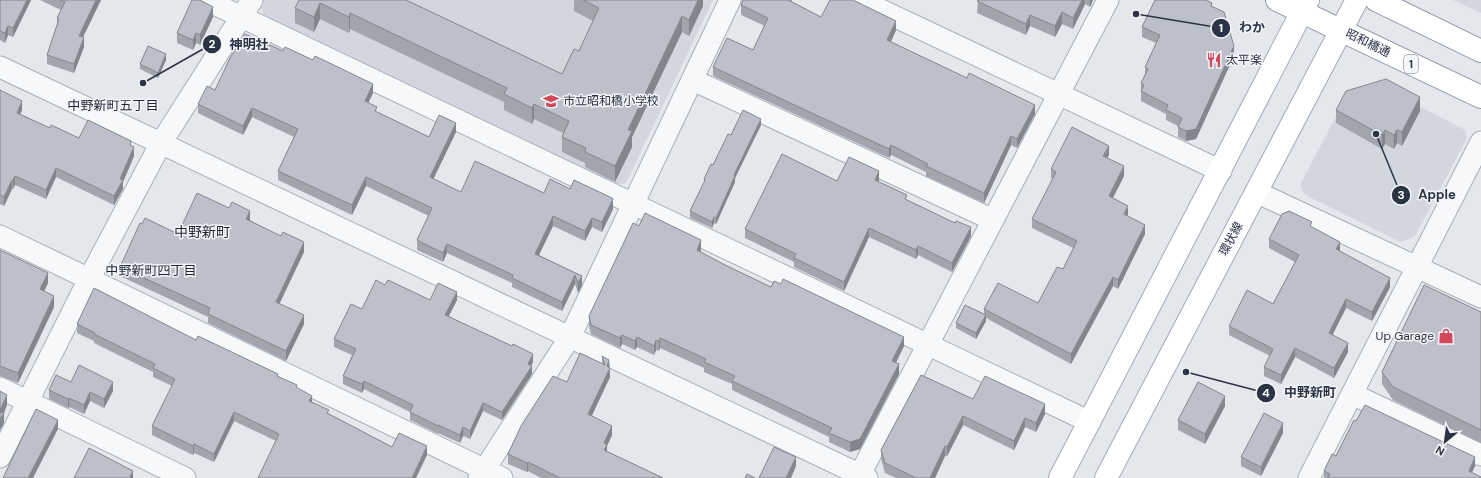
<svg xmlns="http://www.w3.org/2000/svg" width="1481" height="478" font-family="'DM Sans','Noto Sans JP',sans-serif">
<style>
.built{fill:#d2d6de}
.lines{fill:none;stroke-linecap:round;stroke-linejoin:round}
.minor-casing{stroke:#a9aeb7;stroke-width:23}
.primary-casing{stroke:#a3abb8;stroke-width:24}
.trunk-casing{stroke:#8b94a3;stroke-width:24}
.minor{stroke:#f7f8fa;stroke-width:21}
.primary{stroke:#fff;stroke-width:22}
.trunk{stroke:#fff;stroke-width:22}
.wall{fill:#a1a5ae}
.shaded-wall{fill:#83868d}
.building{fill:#bbc0ca;stroke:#83868d}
.labels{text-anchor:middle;stroke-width:3;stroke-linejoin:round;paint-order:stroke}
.shield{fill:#f4f6f9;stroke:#676e7b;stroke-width:1}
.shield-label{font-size:11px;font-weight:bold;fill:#2b3445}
.street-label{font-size:12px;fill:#2b3445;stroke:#f4f6f9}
.poi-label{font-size:12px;fill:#2b3445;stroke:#f4f6f9;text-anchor:start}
.neighbourhood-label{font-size:13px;fill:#1d2536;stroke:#f4f6f9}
.quarter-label{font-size:14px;fill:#1d2536;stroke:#f4f6f9}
.leader{fill:none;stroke:#2b3445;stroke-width:1.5}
.callout-dot{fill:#2b3445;stroke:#f4f6f9;stroke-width:1.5}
.mark-label{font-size:12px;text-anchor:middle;font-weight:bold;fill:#fff}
.callout-label{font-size:13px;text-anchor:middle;font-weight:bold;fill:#2b3445;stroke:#f4f6f9;stroke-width:3;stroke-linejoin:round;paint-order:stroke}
</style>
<rect width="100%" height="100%" fill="#e4e7ec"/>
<g class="built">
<path d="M 263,0 L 713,0 L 626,183 L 613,185 L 266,20 L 260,5 Z"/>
<path d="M 1453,0 L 1481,0 L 1481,13 Z"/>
<path d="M 1385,89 L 1465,130 L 1467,138 L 1415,236 L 1401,242 L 1305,195 L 1300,185 L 1343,103 Z"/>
</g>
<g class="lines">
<defs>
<g id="minor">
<path d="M 206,0 L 1090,422"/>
<path d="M 860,0 L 1221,171"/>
<path d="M 0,67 L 867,478"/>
<path d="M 693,80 L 993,220"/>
<path d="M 1256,192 L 1481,297"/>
<path d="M 0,236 L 502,478"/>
<path d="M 0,388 L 185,478"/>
<path d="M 1352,394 L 1481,455"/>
<path d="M 0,457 L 89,279 L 161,143 L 252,0"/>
<path d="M 479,478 L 570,337 L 730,0"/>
<path d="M 858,478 L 1108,0"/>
<path d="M 1309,478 L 1481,142"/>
</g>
<g id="primary">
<path d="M 1060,478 L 1308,0"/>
<path d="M 1106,478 L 1357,0"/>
</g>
<g id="trunk">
<path d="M 1277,0 L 1481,97"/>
<path d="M 1376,0 L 1481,51"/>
</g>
</defs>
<use href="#minor" class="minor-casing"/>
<use href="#primary" class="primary-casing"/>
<use href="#trunk" class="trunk-casing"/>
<use href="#minor" class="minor"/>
<use href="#primary" class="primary"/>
<use href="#trunk" class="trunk"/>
</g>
<g class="wall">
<path d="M 0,0 L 31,0 L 13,37 L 8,35 L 5,43 L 0,40 Z"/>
<path d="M 40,0 L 101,0 L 83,37 L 84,47 L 74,73 L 47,64 L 47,55 L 57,25 L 57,18 L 61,10 Z"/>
<path d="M 299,0 L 406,0 L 562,74 L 579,51 L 593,21 L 574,11 L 574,0 L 703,0 L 703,6 L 689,36 L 682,32 L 632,137 L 632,147 L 615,182 L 585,167 L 585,163 L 562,152 L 562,137 L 563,133 L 534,119 L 532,124 L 504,110 L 504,102 L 350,29 L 349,33 L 320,19 L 314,32 L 295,23 L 295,8 Z"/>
<path d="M 743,0 L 792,0 L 792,2 L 821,17 L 896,30 L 891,42 L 1035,114 L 1017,148 L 1011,145 L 984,203 L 926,176 L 926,172 L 891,155 L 889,158 L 713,76 L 713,67 L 753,50 L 765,26 L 741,15 L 741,5 Z"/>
<path d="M 978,0 L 1093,0 L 1090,7 L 1085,4 L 1073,29 L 1062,24 L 1055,37 L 1030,26 L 1026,35 L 977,13 Z"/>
<path d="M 1212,7 L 1234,56 L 1196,139 L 1186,141 L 1178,137 L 1178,126 L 1166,120 L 1166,114 L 1141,101 L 1141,83 L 1145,75 L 1145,67 L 1156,43 L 1142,37 L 1142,27 Z"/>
<path d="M 213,17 L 200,45 L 196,43 L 193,50 L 177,43 L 177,33 Z"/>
<path d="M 283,51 L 373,93 L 368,103 L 377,112 L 429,137 L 456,132 L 433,179 L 461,192 L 544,193 L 613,209 L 602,232 L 592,227 L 585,241 L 553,226 L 539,255 L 582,276 L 582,285 L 578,293 L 575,284 L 562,311 L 512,287 L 512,283 L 447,253 L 443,262 L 417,250 L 417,240 L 429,216 L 366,186 L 352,215 L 278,180 L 278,171 L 294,137 L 252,117 L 243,135 L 198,113 L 198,104 L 215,90 Z"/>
<path d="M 166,60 L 158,78 L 140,69 L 140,64 Z"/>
<path d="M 0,90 L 22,110 L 20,114 L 50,128 L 79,138 L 131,146 L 134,156 L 123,182 L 123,189 L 114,205 L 56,177 L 46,199 L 15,185 L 13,189 L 12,189 L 4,206 L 0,204 Z"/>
<path d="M 1336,110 L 1420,111 L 1402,146 L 1397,143 L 1394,149 L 1385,144 L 1382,149 L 1336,123 Z"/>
<path d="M 761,125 L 735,178 L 735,182 L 716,224 L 714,223 L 712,228 L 690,218 L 690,211 L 704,183 L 704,179 L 731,135 Z"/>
<path d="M 1109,155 L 1107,158 L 1124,176 L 1113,198 L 1128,215 L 1127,216 L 1145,234 L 1118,289 L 1113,286 L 1071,364 L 986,318 L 986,321 L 976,339 L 956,328 L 956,323 L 984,315 L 984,309 L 1038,303 L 1063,269 L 1073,248 L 1032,228 L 1032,219 L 1053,179 L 1051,178 L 1051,169 Z"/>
<path d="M 879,180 L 878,182 L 907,200 L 971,236 L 952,272 L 918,255 L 916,259 L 869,237 L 844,291 L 794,267 L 794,262 L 745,238 L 745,229 L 837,181 Z"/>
<path d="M 250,220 L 304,252 L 279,304 L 304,324 L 286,361 L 208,323 L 208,317 L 120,276 L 120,267 L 142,224 L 178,234 Z"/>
<path d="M 639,226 L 701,250 L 701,252 L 725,265 L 771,287 L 904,346 L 896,363 L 899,374 L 860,449 L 850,452 L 829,442 L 829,437 L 732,390 L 732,384 L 704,372 L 704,368 L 660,348 L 659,351 L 656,350 L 654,355 L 637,347 L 635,350 L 622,344 L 620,348 L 591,334 L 589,326 L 589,316 Z"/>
<path d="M 1312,228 L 1340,251 L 1390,287 L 1372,321 L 1346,308 L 1332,335 L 1348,352 L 1334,378 L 1295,357 L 1281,384 L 1264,376 L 1264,367 L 1270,356 L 1229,335 L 1229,326 L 1273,304 L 1295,262 L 1269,248 L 1269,239 Z"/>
<path d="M 0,250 L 48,283 L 44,291 L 54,307 L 18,383 L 0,376 Z"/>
<path d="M 385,285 L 430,300 L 457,300 L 449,316 L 533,362 L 531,366 L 532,374 L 502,420 L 483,411 L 470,439 L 463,436 L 460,443 L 438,433 L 438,434 L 410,420 L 410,412 L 364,389 L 362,393 L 343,384 L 343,376 L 352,355 L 334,347 L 334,339 L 362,309 Z"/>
<path d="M 1481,312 L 1481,443 L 1393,400 L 1382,384 L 1382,372 Z"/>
<path d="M 77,324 L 196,340 L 278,376 L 297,388 L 312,402 L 329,414 L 392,447 L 427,455 L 276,441 L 234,421 L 214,462 L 194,453 L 193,455 L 152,435 L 152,426 L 172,386 L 153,377 L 153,372 L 94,343 L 94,341 L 77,333 Z"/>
<path d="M 602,356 L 609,360 L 610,377 L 591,416 L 612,435 L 607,446 L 607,452 L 663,478 L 541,478 L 528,471 L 527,472 L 508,464 L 508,454 L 567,382 L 602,364 Z"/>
<path d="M 71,382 L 113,391 L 104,408 L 90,401 L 84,414 L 69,407 L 68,408 L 49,399 L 49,390 Z"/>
<path d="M 973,399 L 1045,414 L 1036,432 L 1025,427 L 1014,450 L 963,425 L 947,456 L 945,456 L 935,478 L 896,478 L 885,473 L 881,459 L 881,450 Z"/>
<path d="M 1225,406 L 1205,444 L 1178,430 L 1178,420 Z"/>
<path d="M 1283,433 L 1261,476 L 1241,466 L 1241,457 Z"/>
<path d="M 1336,456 L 1475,466 L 1472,473 L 1481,478 L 1324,478 L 1324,471 Z"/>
</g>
<g class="shaded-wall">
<path d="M 27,0 L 31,0 L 13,37 L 13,28 Z"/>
<path d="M 96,0 L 101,0 L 79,45 L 79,36 Z"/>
<path d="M 698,0 L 703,0 L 703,6 L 689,36 L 689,20 Z"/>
<path d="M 1082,0 L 1085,0 L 1085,4 L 1073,29 L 1073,18 Z"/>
<path d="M 1090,0 L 1093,0 L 1090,7 Z"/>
<path d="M 320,3 L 320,19 L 314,32 L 314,17 Z"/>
<path d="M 213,7 L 213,17 L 200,45 L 200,35 Z"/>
<path d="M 1062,12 L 1062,24 L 1055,37 L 1055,26 Z"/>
<path d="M 350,13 L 350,29 L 349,33 L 349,17 Z"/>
<path d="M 1030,15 L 1030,26 L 1026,35 L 1026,24 Z"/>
<path d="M 682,16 L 682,32 L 632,137 L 632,147 L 615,182 L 615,166 L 628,130 Z"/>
<path d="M 896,21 L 896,30 L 887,50 L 887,40 Z"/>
<path d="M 8,26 L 8,35 L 5,43 L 5,33 Z"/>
<path d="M 196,33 L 196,43 L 193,50 L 193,40 Z"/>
<path d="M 84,37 L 84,47 L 74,73 L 74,64 Z"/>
<path d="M 1234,46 L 1234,56 L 1196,139 L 1186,141 L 1186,131 Z"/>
<path d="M 166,54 L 166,60 L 158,78 L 158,73 Z"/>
<path d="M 373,84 L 373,93 L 365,110 L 365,101 Z"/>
<path d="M 1420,97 L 1420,111 L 1402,146 L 1402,132 Z"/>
<path d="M 22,101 L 22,110 L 17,121 L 17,113 Z"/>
<path d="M 534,104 L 534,119 L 532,124 L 532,108 Z"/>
<path d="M 1035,105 L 1035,114 L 1017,148 L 1017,139 Z"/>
<path d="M 252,108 L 252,117 L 243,135 L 243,126 Z"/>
<path d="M 761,119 L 761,125 L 735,178 L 735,182 L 716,224 L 716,218 L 734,175 Z"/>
<path d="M 456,123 L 456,132 L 430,186 L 430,177 Z"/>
<path d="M 1385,130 L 1385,144 L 1382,149 L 1382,135 Z"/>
<path d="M 1397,130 L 1397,143 L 1394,149 L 1394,135 Z"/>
<path d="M 1011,136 L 1011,145 L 984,203 L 984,193 Z"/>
<path d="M 891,145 L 891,155 L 889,158 L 889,149 Z"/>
<path d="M 1109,146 L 1109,155 L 1103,165 L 1103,156 Z"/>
<path d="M 134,147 L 134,156 L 123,182 L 123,189 L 114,205 L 114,196 L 120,179 Z"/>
<path d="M 1124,166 L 1124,176 L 1109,205 L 1109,196 Z"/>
<path d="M 56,168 L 56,177 L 46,199 L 46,190 Z"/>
<path d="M 879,171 L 879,180 L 875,189 L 875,180 Z"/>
<path d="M 15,176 L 15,185 L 13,189 L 13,180 Z"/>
<path d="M 366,177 L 366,186 L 352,215 L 352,205 Z"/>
<path d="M 12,180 L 12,189 L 4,206 L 4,197 Z"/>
<path d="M 613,199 L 613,209 L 602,232 L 602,222 Z"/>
<path d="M 1128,206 L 1128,215 L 1124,223 L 1124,214 Z"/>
<path d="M 250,211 L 250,220 L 246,228 L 246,219 Z"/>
<path d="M 553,216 L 553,226 L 535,263 L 535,254 Z"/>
<path d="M 714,217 L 714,223 L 712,228 L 712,222 Z"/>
<path d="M 592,218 L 592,227 L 585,241 L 585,231 Z"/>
<path d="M 1145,225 L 1145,234 L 1118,289 L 1118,280 Z"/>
<path d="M 971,227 L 971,236 L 952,272 L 952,263 Z"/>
<path d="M 869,228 L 869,237 L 844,291 L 844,282 Z"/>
<path d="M 701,240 L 701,250 L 697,259 L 697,250 Z"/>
<path d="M 304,242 L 304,252 L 276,311 L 276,302 Z"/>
<path d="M 1340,242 L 1340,251 L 1336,249 Z"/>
<path d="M 447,244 L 447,253 L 443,262 L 443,253 Z"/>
<path d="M 918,246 L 918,255 L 916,259 L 916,250 Z"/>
<path d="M 48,273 L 48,283 L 40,300 L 40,289 Z"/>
<path d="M 575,275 L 575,284 L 562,311 L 562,302 Z"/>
<path d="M 582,276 L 582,285 L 578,293 L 578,283 Z"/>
<path d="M 1113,277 L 1113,286 L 1071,364 L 1071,354 Z"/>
<path d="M 1390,278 L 1390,287 L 1372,321 L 1372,312 Z"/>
<path d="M 457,292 L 457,300 L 445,323 L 445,315 Z"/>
<path d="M 54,296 L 54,307 L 18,383 L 18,373 Z"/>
<path d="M 1346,299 L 1346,308 L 1329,342 L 1329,333 Z"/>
<path d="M 304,315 L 304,324 L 286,361 L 286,351 Z"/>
<path d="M 986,315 L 986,321 L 976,339 L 976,333 Z"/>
<path d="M 622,335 L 622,344 L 620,348 L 620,338 Z"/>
<path d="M 637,337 L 637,347 L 635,350 L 635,341 Z"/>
<path d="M 904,337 L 904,346 L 892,370 L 892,361 Z"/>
<path d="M 660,338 L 660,348 L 659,351 L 659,342 Z"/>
<path d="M 656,340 L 656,350 L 654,355 L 654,346 Z"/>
<path d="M 1348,343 L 1348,352 L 1334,378 L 1334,368 Z"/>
<path d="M 1295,348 L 1295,357 L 1281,384 L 1281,375 Z"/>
<path d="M 533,354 L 533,362 L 529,370 L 532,366 L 532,374 L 502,420 L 502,412 Z"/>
<path d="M 609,360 L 610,377 L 588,424 L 588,414 Z"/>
<path d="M 899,364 L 899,374 L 860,449 L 850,452 L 850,442 Z"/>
<path d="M 364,381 L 364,389 L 362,393 L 362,384 Z"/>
<path d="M 113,382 L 113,391 L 104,408 L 104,399 Z"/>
<path d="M 90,392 L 90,401 L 84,414 L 84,405 Z"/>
<path d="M 7,395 L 7,405 L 4,413 L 4,423 L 0,430 L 0,410 Z"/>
<path d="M 312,396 L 312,404 L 309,401 Z"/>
<path d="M 1225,396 L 1225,406 L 1205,444 L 1205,434 Z"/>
<path d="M 69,398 L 69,407 L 68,408 L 68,399 Z"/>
<path d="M 483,403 L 483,411 L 470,439 L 470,431 Z"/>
<path d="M 1045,404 L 1045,414 L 1036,432 L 1036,423 Z"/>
<path d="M 234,412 L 234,421 L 214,462 L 214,454 Z"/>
<path d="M 963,416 L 963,425 L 947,456 L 947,447 Z"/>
<path d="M 1025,418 L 1025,427 L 1014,450 L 1014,441 Z"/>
<path d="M 58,420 L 58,429 L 33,478 L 28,478 Z"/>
<path d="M 1283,423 L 1283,433 L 1261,476 L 1261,467 Z"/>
<path d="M 612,426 L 612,435 L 607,446 L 607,454 L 604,459 L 604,443 Z"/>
<path d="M 463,427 L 463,436 L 460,443 L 460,435 Z"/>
<path d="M 194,444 L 194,453 L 193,455 L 193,446 Z"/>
<path d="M 427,446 L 427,455 L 416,478 L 412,478 Z"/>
<path d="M 945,446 L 945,456 L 935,478 L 930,478 Z"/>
<path d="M 796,457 L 796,466 L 791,478 L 786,478 Z"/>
<path d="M 1475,457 L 1475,466 L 1469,478 L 1469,471 Z"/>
<path d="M 528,462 L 528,471 L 527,472 L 527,463 Z"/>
<path d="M 133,471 L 133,478 L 130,477 Z"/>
</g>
<g class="building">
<path d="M 0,0 L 27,0 L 13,28 L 8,26 L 5,33 L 0,31 Z"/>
<path d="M 60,0 L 96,0 L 79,36 L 84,37 L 74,64 L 47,55 L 59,19 L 57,18 L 65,2 Z"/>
<path d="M 192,0 L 200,0 L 213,7 L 200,35 L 196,33 L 193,40 L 177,33 Z"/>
<path d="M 299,0 L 406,0 L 562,74 L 574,49 L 579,51 L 599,8 L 583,0 L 698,0 L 689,20 L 682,16 L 628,130 L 632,131 L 615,166 L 585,152 L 586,148 L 562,137 L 569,121 L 534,104 L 532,108 L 504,94 L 507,88 L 350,13 L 349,17 L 320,3 L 314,17 L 295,8 Z"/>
<path d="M 743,0 L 788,0 L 821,17 L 830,0 L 853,0 L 855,1 L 896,21 L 887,40 L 967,78 L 969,73 L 1035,105 L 1017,139 L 1011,136 L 984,193 L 926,166 L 928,164 L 891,145 L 889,149 L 713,67 L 727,38 L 753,50 L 768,18 L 741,5 Z"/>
<path d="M 978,0 L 1082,0 L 1073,18 L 1062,12 L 1055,26 L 1030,15 L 1026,24 L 977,1 Z"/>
<path d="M 1155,0 L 1206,0 L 1212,3 L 1211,6 L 1224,12 L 1234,46 L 1196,129 L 1186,131 L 1178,127 L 1182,118 L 1166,110 L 1168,105 L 1141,91 L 1144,85 L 1141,83 L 1148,69 L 1145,67 L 1160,35 L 1142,27 Z"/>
<path d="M 245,34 L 283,51 L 285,47 L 313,60 L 315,56 L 373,84 L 365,101 L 377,107 L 375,111 L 429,137 L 439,115 L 456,123 L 430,177 L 461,192 L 475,161 L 544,193 L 550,179 L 570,189 L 574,180 L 612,198 L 613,199 L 602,222 L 592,218 L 585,231 L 553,216 L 535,254 L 582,276 L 578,283 L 575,275 L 562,302 L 512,278 L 513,275 L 447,244 L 443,253 L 417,240 L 432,208 L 366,177 L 352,205 L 278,171 L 298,129 L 252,108 L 243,126 L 198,104 L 207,86 L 215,90 L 230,58 Z"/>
<path d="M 148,46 L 166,54 L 158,73 L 140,64 Z"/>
<path d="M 1386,79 L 1420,97 L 1402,132 L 1397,130 L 1394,135 L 1385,130 L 1382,135 L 1336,110 L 1346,91 Z"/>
<path d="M 0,90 L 22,101 L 17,113 L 50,128 L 51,125 L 79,138 L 88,120 L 131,141 L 130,145 L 134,147 L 120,179 L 123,180 L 114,196 L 56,168 L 46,190 L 15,176 L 13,180 L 12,180 L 4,197 L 0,195 Z"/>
<path d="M 743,110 L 761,119 L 734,175 L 735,176 L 716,218 L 714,217 L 712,222 L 690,211 L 705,180 L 704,179 L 711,164 L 713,165 L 728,134 L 731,135 Z"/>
<path d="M 1072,127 L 1109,146 L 1103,156 L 1124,166 L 1109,196 L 1128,206 L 1124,214 L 1145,225 L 1118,280 L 1113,277 L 1071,354 L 984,309 L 998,283 L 1038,303 L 1057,267 L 1063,269 L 1077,241 L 1032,219 L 1056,172 L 1051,169 Z"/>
<path d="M 782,154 L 837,181 L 849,157 L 879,171 L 875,180 L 907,195 L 905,199 L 955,223 L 956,221 L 971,227 L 952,263 L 918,246 L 916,250 L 869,228 L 844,282 L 794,258 L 796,254 L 745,229 Z"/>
<path d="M 197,193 L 229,208 L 232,202 L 250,211 L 246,219 L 281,236 L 283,232 L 304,242 L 276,302 L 304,315 L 286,351 L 208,314 L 210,308 L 120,267 L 140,223 L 142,224 L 145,218 L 178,234 Z"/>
<path d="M 1289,211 L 1312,222 L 1310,226 L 1340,242 L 1336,249 L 1390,278 L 1372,312 L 1346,299 L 1329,333 L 1348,343 L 1334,368 L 1295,348 L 1281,375 L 1264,367 L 1273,349 L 1229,326 L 1247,290 L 1273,304 L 1299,255 L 1269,239 L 1282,214 Z"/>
<path d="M 645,213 L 701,240 L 697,250 L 725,265 L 771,287 L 774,281 L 781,284 L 783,279 L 904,337 L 892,361 L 899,364 L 860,439 L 850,442 L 829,433 L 832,428 L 732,381 L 735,376 L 704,362 L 706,359 L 660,338 L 659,342 L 656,340 L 654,346 L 637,337 L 635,341 L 622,335 L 620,338 L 591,325 L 589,316 L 633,223 L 639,226 Z"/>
<path d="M 0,250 L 48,273 L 40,289 L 54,296 L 18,373 L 0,366 Z"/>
<path d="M 376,280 L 385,285 L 388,280 L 430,300 L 438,283 L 457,292 L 445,315 L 512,346 L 513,344 L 533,354 L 528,364 L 532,366 L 502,412 L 483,403 L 470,431 L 463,427 L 460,435 L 438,425 L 438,426 L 410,412 L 413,405 L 364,381 L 362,384 L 343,376 L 356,349 L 334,339 L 351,304 L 362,309 Z"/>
<path d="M 1424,285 L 1481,312 L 1481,430 L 1393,387 L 1382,372 Z"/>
<path d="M 94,288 L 196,340 L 198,336 L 278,374 L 277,376 L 297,385 L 296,387 L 312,396 L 309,401 L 329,410 L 327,413 L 392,447 L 399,433 L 427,446 L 412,478 L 258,478 L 279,434 L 234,412 L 214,454 L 194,444 L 193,446 L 152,426 L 175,379 L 153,368 L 155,364 L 94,334 L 95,333 L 77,324 Z"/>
<path d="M 965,305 L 986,315 L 976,333 L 956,323 Z"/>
<path d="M 580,353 L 605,365 L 602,356 L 609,360 L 607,366 L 610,368 L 588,414 L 612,426 L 604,443 L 607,445 L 604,450 L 663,478 L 560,478 L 528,462 L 527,463 L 508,454 L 521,426 L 553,376 L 567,382 Z"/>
<path d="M 79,365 L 113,382 L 104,399 L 90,392 L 84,405 L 69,398 L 68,399 L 49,390 L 56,375 L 71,382 Z"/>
<path d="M 921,375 L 973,399 L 985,376 L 1045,404 L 1036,423 L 1025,418 L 1014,441 L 963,416 L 947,447 L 945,446 L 930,478 L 916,478 L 885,463 L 881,450 Z"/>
<path d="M 1198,382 L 1225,396 L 1205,434 L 1178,420 Z"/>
<path d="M 0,391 L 7,395 L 0,410 Z"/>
<path d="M 1365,405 L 1475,457 L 1469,471 L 1481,477 L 1481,478 L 1328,478 L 1330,474 L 1324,471 L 1332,454 L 1336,456 L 1354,420 L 1356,421 Z"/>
<path d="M 36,409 L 58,420 L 28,478 L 3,478 Z"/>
<path d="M 4,412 L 0,420 L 0,413 Z"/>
<path d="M 1264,413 L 1283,423 L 1261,467 L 1241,457 Z"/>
<path d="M 774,447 L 796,457 L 786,478 L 759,478 Z"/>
<path d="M 89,448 L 133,471 L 130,477 L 133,478 L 74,478 Z"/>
<path d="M 747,474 L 755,478 L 745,478 Z"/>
</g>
<defs>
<symbol id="restaurant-bare" viewBox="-9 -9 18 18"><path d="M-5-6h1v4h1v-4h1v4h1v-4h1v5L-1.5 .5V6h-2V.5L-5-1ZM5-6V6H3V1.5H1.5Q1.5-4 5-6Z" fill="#d1495b" stroke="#f4f6f9" stroke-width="2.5" paint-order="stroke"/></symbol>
<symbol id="school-bare" viewBox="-9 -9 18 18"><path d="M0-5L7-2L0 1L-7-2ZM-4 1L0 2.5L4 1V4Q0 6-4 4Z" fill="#d1495b" stroke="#f4f6f9" stroke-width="2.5" paint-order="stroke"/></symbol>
<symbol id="shop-bare" viewBox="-9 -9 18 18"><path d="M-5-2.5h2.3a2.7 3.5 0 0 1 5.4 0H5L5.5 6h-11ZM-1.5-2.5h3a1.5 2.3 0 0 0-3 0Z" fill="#d1495b" stroke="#f4f6f9" stroke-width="2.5" paint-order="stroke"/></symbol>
</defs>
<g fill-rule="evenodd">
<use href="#restaurant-bare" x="1203" y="49" width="22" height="22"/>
<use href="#school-bare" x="540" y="90" width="22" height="22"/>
<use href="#shop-bare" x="1435" y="325" width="22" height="22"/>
</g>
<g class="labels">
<rect class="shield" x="1404" y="55" width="14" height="18" rx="3"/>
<g class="shield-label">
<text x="1411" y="68">1</text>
</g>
<g class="street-label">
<text transform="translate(1368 43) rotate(26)" y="4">昭和橋通</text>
<text transform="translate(1231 239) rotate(-62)" y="4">環状線</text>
</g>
<g class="poi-label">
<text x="1226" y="64">太平楽</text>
<text x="563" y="105">市立昭和橋小学校</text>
<text x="1434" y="340" text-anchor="end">Up Garage</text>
</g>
<g class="neighbourhood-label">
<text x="113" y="110">中野新町五丁目</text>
<text x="151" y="275">中野新町四丁目</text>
</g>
<g class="quarter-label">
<text x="202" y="237">中野新町</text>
</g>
</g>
<path class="leader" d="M1136 14L1221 28M143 83L212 44M1376 134L1401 195M1186 372L1266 393"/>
<g class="callout-dot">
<circle cx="1136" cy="14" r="4"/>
<circle cx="143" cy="83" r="4"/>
<circle cx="1376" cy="134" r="4"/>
<circle cx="1186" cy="372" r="4"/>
<circle cx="1221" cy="28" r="10"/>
<circle cx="212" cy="44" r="10"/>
<circle cx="1401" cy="195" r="10"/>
<circle cx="1266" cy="393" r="10"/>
</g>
<g class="mark-label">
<text x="1221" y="32">1</text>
<text x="212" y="48">2</text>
<text x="1401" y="199">3</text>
<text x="1266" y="397">4</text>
</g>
<g class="callout-label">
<text x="1252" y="32">わか</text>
<text x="249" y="49">神明社</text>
<text x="1437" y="199">Apple</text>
<text x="1310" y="397">中野新町</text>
</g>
<g transform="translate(1445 442) rotate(209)" stroke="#f4f6f9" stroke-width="3" paint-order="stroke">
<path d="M0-3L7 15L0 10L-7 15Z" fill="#2b3445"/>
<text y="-6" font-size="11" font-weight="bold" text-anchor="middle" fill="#2b3445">N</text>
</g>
</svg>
